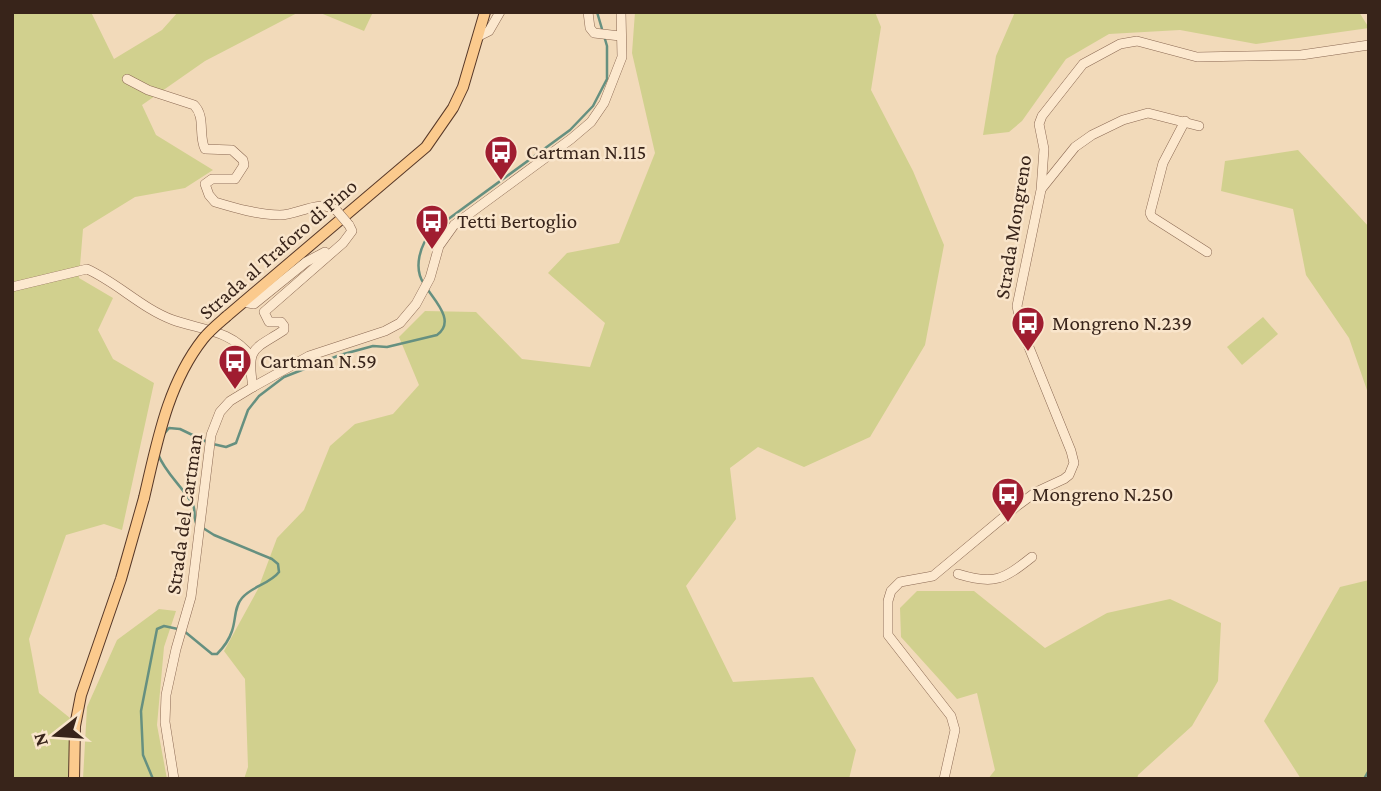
<svg xmlns="http://www.w3.org/2000/svg" width="1381" height="791" font-family="'Crimson Pro',serif">
<style>
.green{fill:#d1d08e}
.lines{fill:none;stroke-linecap:round;stroke-linejoin:round}
.stream{stroke:#669080;stroke-width:2.5}
.minor-casing{stroke:#8b6953;stroke-width:10}
.major-casing{stroke:#573828;stroke-width:12}
.minor{stroke:#fce8ce;stroke-width:9}
.major{stroke:#fbca8d;stroke-width:10}
.minor-bridge-casing{stroke:#8b6953;stroke-width:10;stroke-linecap:butt}
.major-bridge-casing{stroke:#573828;stroke-width:12;stroke-linecap:butt}
.minor-bridge{stroke:#fce8ce;stroke-width:9}
.major-bridge{stroke:#fbca8d;stroke-width:10}
.labels{text-anchor:middle;stroke-width:5;stroke-linejoin:round;paint-order:stroke}
.poi-label{font-size:21px;fill:#38241a;stroke:#f9e5cb;text-anchor:start}
.street-label{font-size:21px;fill:#38241a;stroke:#f9e5cb}
</style>
<rect width="100%" height="100%" fill="#f2daba"/>
<g class="green">
<path d="M 12,12 L 91,12 L 114,59 L 162,30 L 178,12 L 299,12 L 205,61 L 142,105 L 156,135 L 213,170 L 185,188 L 135,197 L 83,229 L 79,278 L 113,298 L 98,330 L 113,359 L 154,383 L 122,530 L 104,524 L 66,535 L 29,639 L 39,693 L 70,718 L 69,779 L 12,779 Z"/>
<path d="M 318,12 L 373,12 L 364,31 Z"/>
<path d="M 635,12 L 875,12 L 881,27 L 871,90 L 913,171 L 944,245 L 925,345 L 870,437 L 804,467 L 758,447 L 730,468 L 736,519 L 686,586 L 733,682 L 813,677 L 856,750 L 849,779 L 244,779 L 248,767 L 245,679 L 224,651 L 258,589 L 277,538 L 304,510 L 330,446 L 355,424 L 393,414 L 419,385 L 399,337 L 425,311 L 476,312 L 522,359 L 590,367 L 605,323 L 548,273 L 567,253 L 619,243 L 655,153 L 632,53 Z"/>
<path d="M 1015,12 L 1359,12 L 1369,28 L 1256,44 L 1180,30 L 1109,34 L 1066,59 L 1022,121 L 1009,132 L 983,135 L 996,56 Z"/>
<path d="M 1298,150 L 1369,227 L 1369,396 L 1349,338 L 1306,275 L 1293,209 L 1221,191 L 1225,161 Z"/>
<path d="M 1263,317 L 1278,334 L 1242,365 L 1227,347 Z"/>
<path d="M 1369,580 L 1369,779 L 1301,779 L 1264,721 L 1340,587 Z"/>
<path d="M 917,591 L 974,591 L 1045,648 L 1107,613 L 1170,599 L 1221,623 L 1218,681 L 1192,726 L 1138,775 L 1137,779 L 988,779 L 995,770 L 977,693 L 957,699 L 901,637 L 900,608 Z"/>
<path d="M 159,609 L 176,611 L 164,647 L 157,725 L 167,779 L 83,779 L 87,707 L 117,640 Z"/>
</g>
<g class="lines">
<g class="stream">
<path d="M 424,284 C 413,268 420,245 432,231 L 570,130 L 593,106 L 607,79 L 607,46 L 597,12"/>
<path d="M 164,434 L 169,428 L 180,429 L 207,442"/>
<path d="M 213,444 L 226,447 L 236,443 L 248,410 L 259,396 L 284,377 L 340,355 L 373,346 L 387,347 L 437,335 C 455,322 437,303 428,290"/>
<path d="M 158,454 C 165,473 183,487 193,505 C 196,511 193,519 197,525"/>
<path d="M 184,631 L 212,654 L 217,654 C 224,647 229,640 232,631 C 236,620 234,607 242,598 C 252,586 270,584 279,572 L 278,564 L 272,559 L 214,535 L 203,528"/>
<path d="M 153,779 L 143,755 L 141,711 L 157,629 L 164,626 L 178,629"/>
<path d="M 1364,779 L 1369,770"/>
</g>
<defs>
<g id="minor">
<path d="M 588,12 L 590,28 L 594,33 L 620,36"/>
<path d="M 479,36 L 489,31 L 500,12"/>
<path d="M 127,79 L 148,90 L 194,105 C 206,117 198,135 205,149 L 232,150 L 243,160 L 244,165 L 235,179 L 212,179 L 205,184 L 209,195 L 215,202 C 235,208 259,215 280,215 C 299,215 320,198 337,211"/>
<path d="M 1185,121 L 1163,163 L 1150,213 L 1152,217 L 1207,252"/>
<path d="M 1042,188 L 1075,147 L 1092,135 L 1123,120 L 1148,113 L 1199,126"/>
<path d="M 12,287 L 87,269 C 118,283 141,308 173,320 C 201,330 232,330 251,357"/>
<path d="M 243,302 L 254,304 L 306,262 L 325,252"/>
<path d="M 253,387 C 246,346 254,350 284,330 L 284,326 L 281,322 L 269,322 L 264,312 L 343,243 L 352,231 L 349,225"/>
<path d="M 958,574 C 994,585 1003,580 1032,557"/>
<path d="M 174,779 L 165,722 L 166,695 L 176,649 L 191,597 L 211,435 L 220,412 L 230,401 L 253,387 L 309,356 L 385,331 L 400,323 L 416,304 L 430,278 L 439,246 L 454,225 L 571,139 L 591,122 L 604,103 L 622,57 L 621,12"/>
<path d="M 944,779 L 955,730 L 951,716 L 888,635 L 888,601 L 891,591 L 900,582 L 933,576 L 1017,506 L 1036,492 L 1064,479 L 1069,475 L 1074,463 L 1071,451 L 1022,330 L 1017,306 L 1041,190 L 1044,149 L 1039,124 L 1042,116 L 1083,64 L 1120,44 L 1137,41 L 1197,57 L 1301,55 L 1369,45"/>
</g>
<g id="major">
<path d="M 227,316 L 426,147 L 453,108 L 463,87 L 485,12"/>
<path d="M 74,779 L 75,726 L 81,695 L 121,579 L 144,498"/>
</g>
</defs>
<use href="#minor" class="minor-casing"/>
<use href="#major" class="major-casing"/>
<use href="#minor" class="minor"/>
<use href="#major" class="major"/>
<defs>
<path id="minor-bridge" d="M 337,211 L 349,225"/>
<path id="major-bridge" d="M 144,498 C 157,443 167,385 203,339 C 210,330 219,323 227,316"/>
</defs>
<use href="#minor-bridge" class="minor-bridge-casing"/>
<use href="#major-bridge" class="major-bridge-casing"/>
<use href="#minor-bridge" class="minor-bridge"/>
<use href="#major-bridge" class="major-bridge"/>
</g>
<defs>
<symbol id="bus-pin" viewBox="-11 -11 22 30"><path d="M0 17L-7.5 6A9.5 9.5 0 1 1 7.5 6Z" fill="#a01d30" stroke="#f9e5cb"/><path d="M-5-6H5V4H4V6H2V4H-2V6H-4V4H-5ZM-3.5-4V0h7V-4ZM-3.5 1.2v1.5H-2V1.2ZM2 1.2v1.5H3.5V1.2Z" fill="#fff"/></symbol>
</defs>
<g fill-rule="evenodd">
<use href="#bus-pin" x="482" y="133" width="38" height="52"/>
<use href="#bus-pin" x="413" y="202" width="38" height="52"/>
<use href="#bus-pin" x="1009" y="304" width="38" height="52"/>
<use href="#bus-pin" x="216" y="342" width="38" height="52"/>
<use href="#bus-pin" x="989" y="475" width="38" height="52"/>
</g>
<g class="labels">
<g class="poi-label">
<text x="526" y="159">Cartman N.115</text>
<text x="457" y="228">Tetti Bertoglio</text>
<text x="1052" y="330">Mongreno N.239</text>
<text x="260" y="368">Cartman N.59</text>
<text x="1032" y="501">Mongreno N.250</text>
</g>
<g class="street-label">
<text transform="translate(1013 227) rotate(-81)" y="7">Strada Mongreno</text>
<text transform="translate(278 249) rotate(-41)" y="7">Strada al Traforo di Pino</text>
<text transform="translate(184 514) rotate(-82)" y="7">Strada del Cartman</text>
</g>
</g>
<rect width="1381" height="791" fill="none" stroke="#38241a" stroke-width="28"/>
<g transform="translate(56 735) rotate(253)" stroke="#f9e5cb" stroke-width="5" paint-order="stroke">
<path d="M0-5L12 26L0 18L-12 26Z" fill="#38241a"/>
<text y="-10" font-size="19" font-weight="bold" text-anchor="middle" fill="#38241a">N</text>
</g>
</svg>
